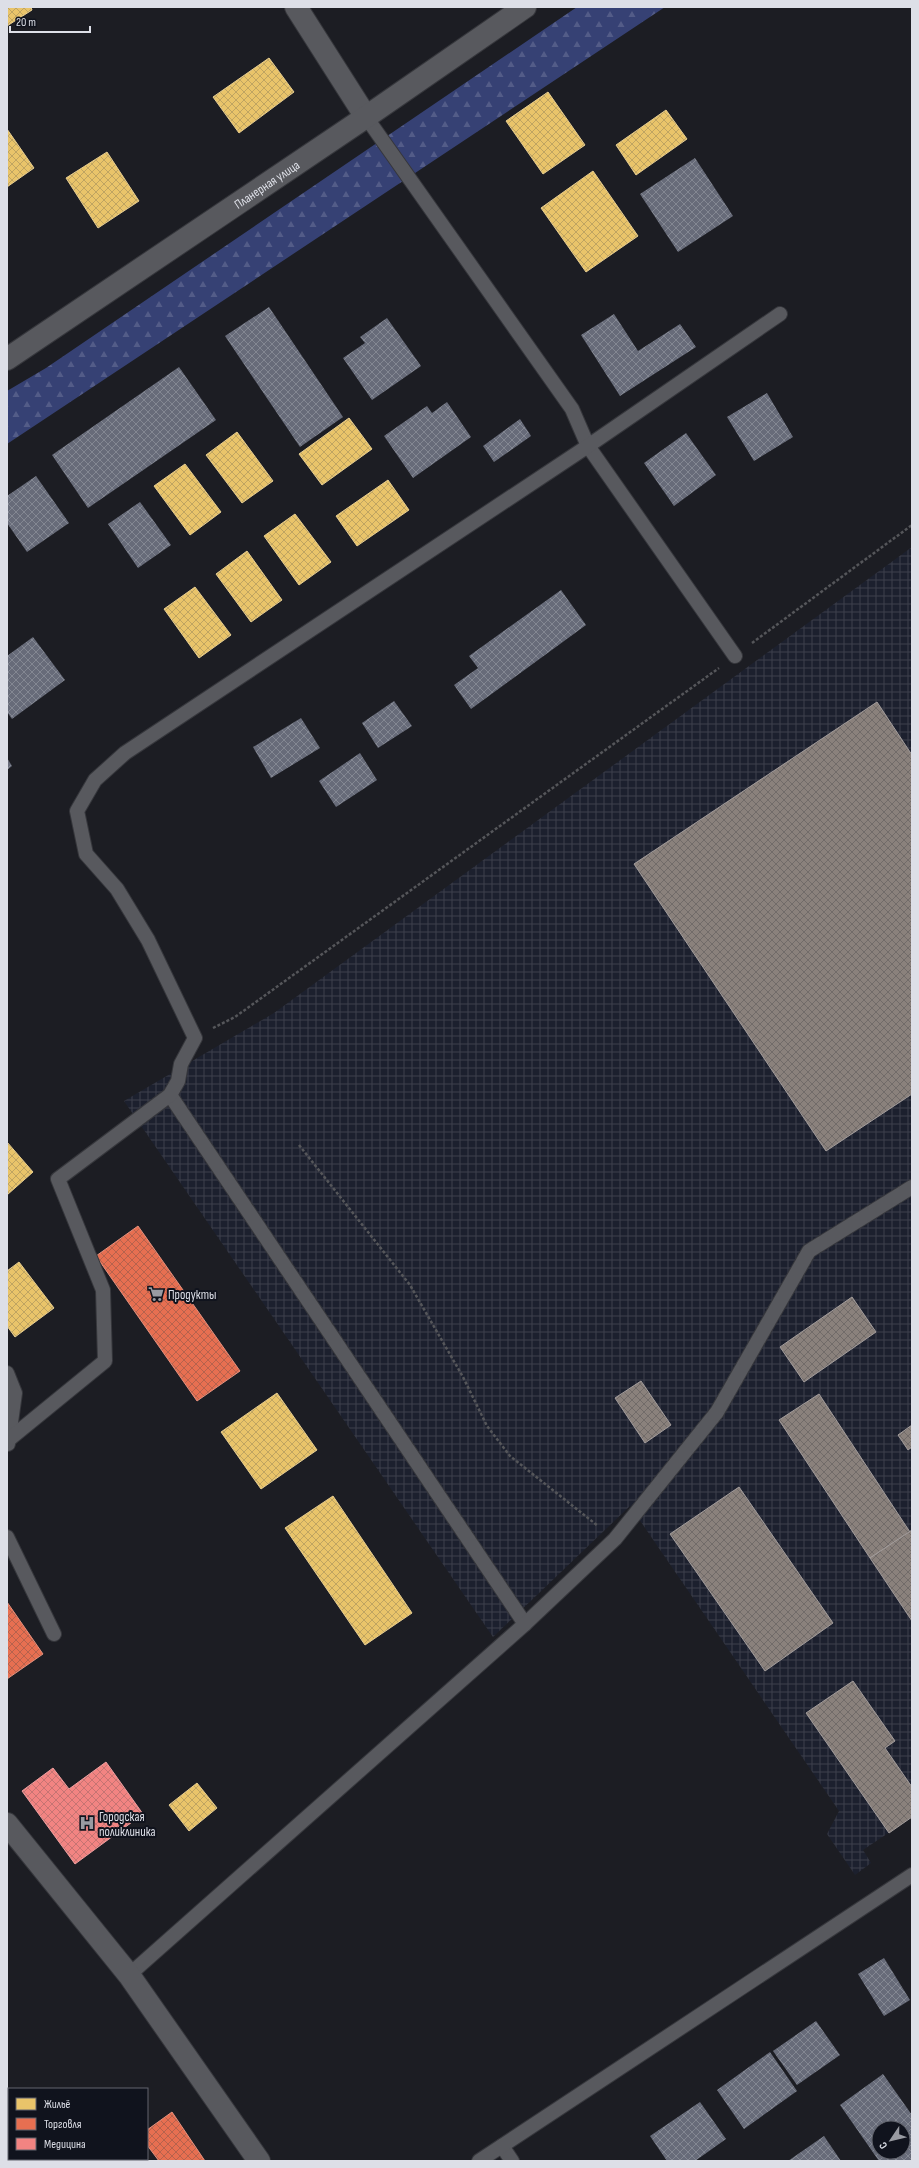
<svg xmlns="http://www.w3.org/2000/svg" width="919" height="2168" font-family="'Sofia Sans Condensed',sans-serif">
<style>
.industrial{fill:url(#industrial-grid)}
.forest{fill:url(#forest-firs)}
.homes{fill:url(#homes-cross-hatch);stroke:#e5cc90}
.shops{fill:url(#shops-cross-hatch);stroke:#e4917e}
.health{fill:url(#health-cross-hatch);stroke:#ec9fa0}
.industry{fill:url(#industry-cross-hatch);stroke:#a39d9c}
.building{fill:url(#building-cross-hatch);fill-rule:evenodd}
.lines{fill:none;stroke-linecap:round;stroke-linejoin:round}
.service-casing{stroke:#36373c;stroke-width:16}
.minor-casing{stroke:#36373c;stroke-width:24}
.path{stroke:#55565a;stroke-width:2.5;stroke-dasharray:3 2;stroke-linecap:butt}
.service{stroke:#58595e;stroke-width:14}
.minor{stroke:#58595e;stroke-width:22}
.labels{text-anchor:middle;stroke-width:4;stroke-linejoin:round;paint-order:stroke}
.street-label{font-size:13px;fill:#dddfe7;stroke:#10131d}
.poi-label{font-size:13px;fill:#dddfe7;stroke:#10131d;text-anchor:start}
</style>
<defs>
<pattern id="industrial-grid" width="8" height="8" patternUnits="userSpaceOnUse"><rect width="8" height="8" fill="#1c202e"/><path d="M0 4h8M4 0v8" fill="none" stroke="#3d404c"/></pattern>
<pattern id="forest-firs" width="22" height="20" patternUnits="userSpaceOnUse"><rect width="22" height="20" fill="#364174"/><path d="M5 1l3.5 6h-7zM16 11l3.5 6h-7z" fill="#535c88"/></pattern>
<pattern id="homes-cross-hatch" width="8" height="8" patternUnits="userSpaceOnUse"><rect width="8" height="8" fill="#e9c46a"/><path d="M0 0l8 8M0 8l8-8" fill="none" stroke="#bfa461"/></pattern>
<pattern id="shops-cross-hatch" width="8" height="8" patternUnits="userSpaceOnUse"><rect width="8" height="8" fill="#e76f51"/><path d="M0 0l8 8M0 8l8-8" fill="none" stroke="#b6624d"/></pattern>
<pattern id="health-cross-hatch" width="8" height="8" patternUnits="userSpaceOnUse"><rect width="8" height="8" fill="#f28482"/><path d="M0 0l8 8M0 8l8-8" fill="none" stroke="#c67473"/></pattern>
<pattern id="industry-cross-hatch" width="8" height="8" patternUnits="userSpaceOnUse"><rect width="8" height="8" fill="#8a817c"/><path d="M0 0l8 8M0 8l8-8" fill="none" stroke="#716b69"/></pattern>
<pattern id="building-cross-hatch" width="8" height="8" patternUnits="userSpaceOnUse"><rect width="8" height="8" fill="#676b79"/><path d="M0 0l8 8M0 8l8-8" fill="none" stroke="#838792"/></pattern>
</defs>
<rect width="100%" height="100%" fill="#1c1d23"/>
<path class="industrial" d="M 912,547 L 912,1817 L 863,1850 L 871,1863 L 855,1875 L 827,1834 L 839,1811 L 630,1506 L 493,1637 L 124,1101 L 274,1013 Z"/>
<path class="forest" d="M 577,7 L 665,7 L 7,444 L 7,391 L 46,368 Z"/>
<g class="homes">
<path d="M 7,7 L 31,7 L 32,10 L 7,26 Z"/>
<path d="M 269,58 L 294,92 L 239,133 L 213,97 Z"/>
<path d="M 548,92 L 585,145 L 543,174 L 506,121 Z"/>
<path d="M 666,110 L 687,139 L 636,175 L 616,145 Z"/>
<path d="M 7,129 L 34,168 L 7,187 Z"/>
<path d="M 107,152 L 139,201 L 98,228 L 66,178 Z"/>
<path d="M 593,171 L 638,236 L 586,272 L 541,208 Z"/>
<path d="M 349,418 L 372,449 L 322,485 L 299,454 Z"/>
<path d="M 237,432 L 273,481 L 242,503 L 206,455 Z"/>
<path d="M 185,464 L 221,512 L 190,535 L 154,486 Z"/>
<path d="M 388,480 L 409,510 L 357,546 L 336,516 Z"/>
<path d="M 295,514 L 331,562 L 299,585 L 264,536 Z"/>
<path d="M 247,551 L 282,600 L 251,622 L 216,574 Z"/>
<path d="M 195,587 L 231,635 L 199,658 L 164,609 Z"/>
<path d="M 7,1142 L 33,1172 L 7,1195 Z"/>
<path d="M 19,1262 L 54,1308 L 15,1337 L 7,1326 L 7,1271 Z"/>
<path d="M 277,1393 L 317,1450 L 261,1489 L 221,1432 Z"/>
<path d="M 333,1496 L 412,1613 L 365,1645 L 285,1528 Z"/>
<path d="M 197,1783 L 217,1808 L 189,1831 L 169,1805 Z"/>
</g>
<g class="shops">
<path d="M 138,1226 L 240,1371 L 197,1401 L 96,1256 Z"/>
<path d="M 7,1602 L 43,1654 L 7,1679 Z"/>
<path d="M 172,2112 L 205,2161 L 159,2161 L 147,2145 L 147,2130 Z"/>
</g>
<path class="health" d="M 106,1762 L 143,1814 L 75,1864 L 22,1791 L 53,1768 L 69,1789 Z"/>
<g class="industry">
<path d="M 877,702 L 912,755 L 912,1094 L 826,1151 L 634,864 Z"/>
<path d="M 852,1297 L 876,1332 L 804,1382 L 780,1347 Z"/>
<path d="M 641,1381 L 671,1425 L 645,1443 L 615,1398 Z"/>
<path d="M 819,1394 L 910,1532 L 870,1558 L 779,1420 Z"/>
<path d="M 912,1425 L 912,1447 L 908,1450 L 898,1435 Z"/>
<path d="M 739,1487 L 833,1623 L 765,1671 L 670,1534 Z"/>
<path d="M 912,1530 L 912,1621 L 870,1558 Z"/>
<path d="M 853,1681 L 895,1741 L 885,1748 L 912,1787 L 912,1817 L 889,1833 L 806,1713 Z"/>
</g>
<g class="building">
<path d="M 695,158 L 733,216 L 678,252 L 640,194 Z"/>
<path d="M 269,307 L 343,417 L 300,447 L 225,336 Z"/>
<path d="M 614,314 L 638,351 L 680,324 L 696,347 L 620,396 L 581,335 Z"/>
<path d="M 387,318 L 421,366 L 372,400 L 343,358 L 365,343 L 360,337 Z"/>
<path d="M 179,367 L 216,420 L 88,508 L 52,455 Z"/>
<path d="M 767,393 L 793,437 L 754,461 L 727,417 Z"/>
<path d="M 447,402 L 471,437 L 413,478 L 384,436 L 427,406 L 432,413 Z"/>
<path d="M 520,419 L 531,436 L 494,462 L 483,446 Z"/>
<path d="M 686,433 L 716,475 L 674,506 L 644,463 Z"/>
<path d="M 36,476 L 69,523 L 27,552 L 7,523 L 7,496 Z"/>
<path d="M 140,502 L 171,545 L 138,568 L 108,524 Z"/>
<path d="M 561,590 L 586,625 L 471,709 L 454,685 L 478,668 L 469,656 Z"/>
<path d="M 33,637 L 65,680 L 12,719 L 7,712 L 7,656 Z"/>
<path d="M 394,701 L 412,726 L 378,748 L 362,723 Z"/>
<path d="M 301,718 L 320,748 L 271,778 L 253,747 Z"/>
<path d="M 360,753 L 377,780 L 336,807 L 319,781 Z"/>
<path d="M 7,758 L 12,766 L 7,770 Z"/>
<path d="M 884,1958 L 910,2000 L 884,2016 L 858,1974 Z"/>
<path d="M 816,2021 L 840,2055 L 797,2085 L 773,2051 Z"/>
<path d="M 770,2052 L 797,2091 L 744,2129 L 717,2090 Z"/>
<path d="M 883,2074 L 912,2115 L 912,2161 L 879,2161 L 840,2105 ZM 879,2128 L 903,2128 L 903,2152 L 879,2152 Z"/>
<path d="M 700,2102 L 726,2139 L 695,2161 L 667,2161 L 650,2136 Z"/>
<path d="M 824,2136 L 841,2161 L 788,2161 Z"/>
</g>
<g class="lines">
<defs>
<g id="service">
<path d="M 366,117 L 572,409 L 588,446 L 735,656"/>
<path d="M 170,1095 L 525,1624"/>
<path d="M 7,1373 L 15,1393 L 8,1444"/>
<path d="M 7,1441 L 105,1361 L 103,1290 L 58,1179 L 170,1095 L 178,1081 L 181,1064 L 195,1038 L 148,940 L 117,889 L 86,854 L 77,811 L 95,780 L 125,753 L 588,446 L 780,314"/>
<path d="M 7,1537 L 54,1634"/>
<path d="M 129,1975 L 525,1624 L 615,1539 L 717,1412 L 809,1251 L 912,1187"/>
<path d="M 502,2146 L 512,2161"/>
<path d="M 479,2161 L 912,1875"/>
</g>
<g id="minor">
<path d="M 296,7 L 366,117"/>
<path id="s1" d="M 7,359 L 366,117 L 525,7"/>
<path d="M 7,1824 L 129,1975 L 259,2161"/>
</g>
</defs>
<use href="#service" class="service-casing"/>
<use href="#minor" class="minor-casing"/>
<g class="path">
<path d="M 752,643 L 912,525"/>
<path d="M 213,1028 L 235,1017 L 719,668"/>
<path d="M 299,1145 L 410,1285 L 463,1377 L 487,1426 L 510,1456 L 598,1526"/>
</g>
<use href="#service" class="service"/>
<use href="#minor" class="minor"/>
</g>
<defs>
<symbol id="supermarket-bare" viewBox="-9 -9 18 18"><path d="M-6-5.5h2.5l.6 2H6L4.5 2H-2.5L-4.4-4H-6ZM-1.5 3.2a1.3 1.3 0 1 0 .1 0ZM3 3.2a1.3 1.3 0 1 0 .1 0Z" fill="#999ba2" stroke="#10131d" stroke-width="2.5" paint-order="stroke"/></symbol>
<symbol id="hospital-bare" viewBox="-9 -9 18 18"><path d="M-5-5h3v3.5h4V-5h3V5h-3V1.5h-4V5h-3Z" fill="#999ba2" stroke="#10131d" stroke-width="2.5" paint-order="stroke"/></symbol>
</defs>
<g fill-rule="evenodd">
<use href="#supermarket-bare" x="145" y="1283" width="22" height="22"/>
<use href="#hospital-bare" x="76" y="1812" width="22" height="22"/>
</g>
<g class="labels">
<g class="street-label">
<text dy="5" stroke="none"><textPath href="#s1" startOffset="313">Планерная улица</textPath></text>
</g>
<g class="poi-label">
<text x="168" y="1299">Продукты</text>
<text x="99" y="1821">Городская<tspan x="99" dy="15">поликлиника</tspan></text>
</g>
</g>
<rect width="919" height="2168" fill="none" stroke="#dddfe7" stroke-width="16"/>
<rect x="8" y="2088" width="140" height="72" fill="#10131d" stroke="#62656e"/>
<rect x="16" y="2098" width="20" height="12" fill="#e9c46a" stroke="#62656e"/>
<text x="44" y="2108" font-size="12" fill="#dddfe7">Жильё</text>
<rect x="16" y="2118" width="20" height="12" fill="#e76f51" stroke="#62656e"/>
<text x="44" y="2128" font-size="12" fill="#dddfe7">Торговля</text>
<rect x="16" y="2138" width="20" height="12" fill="#f28482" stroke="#62656e"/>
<text x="44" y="2148" font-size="12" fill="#dddfe7">Медицина</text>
<g transform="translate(891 2140) rotate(235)"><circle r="19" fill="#10131d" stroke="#62656e"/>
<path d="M0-3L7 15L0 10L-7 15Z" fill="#999ba2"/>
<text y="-6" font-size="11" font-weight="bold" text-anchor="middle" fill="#dddfe7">С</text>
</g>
<path d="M10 26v6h80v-6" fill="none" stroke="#dddfe7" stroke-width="2"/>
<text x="16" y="26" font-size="12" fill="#dddfe7" stroke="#10131d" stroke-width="3" paint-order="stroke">20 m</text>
</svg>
